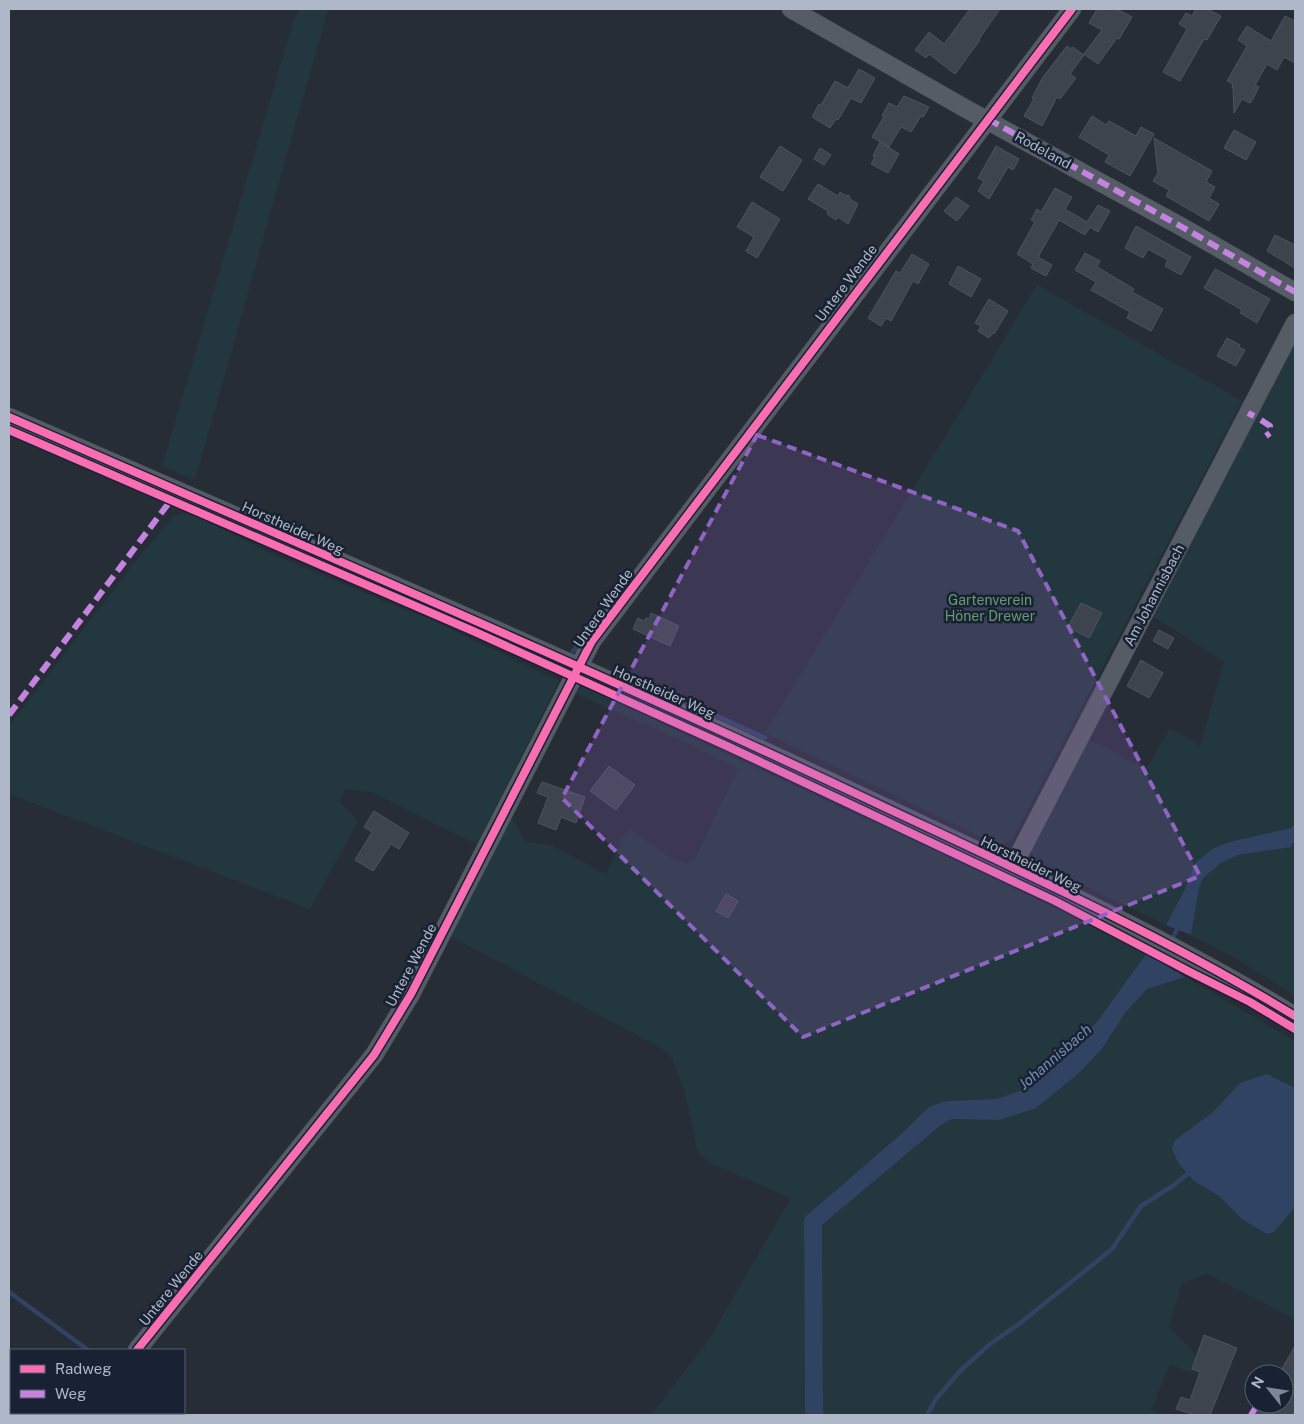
<svg xmlns="http://www.w3.org/2000/svg" width="1304" height="1424" font-family="'Public Sans',sans-serif">
<style>
.green{fill:#23383e}
.water{fill:#304363}
.lines{fill:none;stroke-linecap:round;stroke-linejoin:round}
.stream{stroke:#304363;stroke-width:4.5}
.building{fill:#3e444d;stroke:#4e545f}
.minor-casing{stroke:#434850;stroke-width:19}
.minor{stroke:#565c65;stroke-width:18}
.quiet{stroke:#c483df;stroke-width:6;stroke-dasharray:12 6;stroke-linecap:butt}
.cycleway-casing{stroke:#192232;stroke-width:11}
.cycleway{stroke:#f96db3;stroke-width:8}
.marked{fill:#9064c3;fill-opacity:0.2;stroke:#9064c3;stroke-width:4;stroke-dasharray:10 6;stroke-linejoin:round}
.labels{text-anchor:middle;stroke-width:5;stroke-linejoin:round;paint-order:stroke}
.street-label{font-size:14px;fill:#afb8c9;stroke:#192232}
.park-label{font-size:14px;fill:#649d74;stroke:#192232}
.water-label{font-size:15px;font-style:italic;fill:#748db4;stroke:#192232}
</style>
<rect width="100%" height="100%" fill="#272d37"/>
<g class="green">
<path d="M 300,9 L 328,9 L 195,480 L 162,466 L 293,23 Z"/>
<path d="M 1037,285 L 1242,401 L 1012,840 L 998,845 L 765,733 Z"/>
<path d="M 1295,344 L 1295,823 L 1291,828 L 1229,842 L 1214,848 L 1197,862 L 1184,891 L 1166,925 L 1035,862 L 1030,849 L 1088,739 L 1146,769 L 1170,728 L 1200,746 L 1224,661 L 1152,616 Z"/>
<path d="M 189,512 L 267,552 L 388,603 L 425,617 L 559,681 L 477,844 L 371,792 L 345,789 L 339,801 L 358,821 L 310,909 L 9,794 L 9,726 L 135,562 L 175,515 Z"/>
<path d="M 584,687 L 861,817 L 879,823 L 1129,944 L 1146,954 L 1097,1022 L 1024,1089 L 997,1099 L 946,1101 L 929,1107 L 901,1134 L 804,1218 L 805,1415 L 651,1415 L 708,1341 L 791,1198 L 708,1162 L 698,1152 L 684,1088 L 672,1059 L 663,1049 L 450,936 L 511,816 L 525,842 L 550,845 L 606,874 L 628,828 L 676,861 L 688,863 L 694,860 L 738,769 L 691,745 L 574,693 Z"/>
<path d="M 1295,846 L 1295,996 L 1239,960 L 1191,935 L 1199,888 L 1203,878 L 1221,863 L 1238,855 Z"/>
<path d="M 1185,977 L 1295,1041 L 1295,1088 L 1267,1074 L 1240,1083 L 1213,1112 L 1175,1140 L 1187,1173 L 1194,1181 L 1219,1196 L 1243,1220 L 1274,1232 L 1295,1207 L 1295,1319 L 1207,1274 L 1182,1283 L 1169,1327 L 1197,1356 L 1190,1372 L 1170,1364 L 1151,1410 L 1162,1415 L 823,1415 L 822,1225 L 941,1125 L 952,1119 L 999,1120 L 1078,1074 L 1102,1050 L 1125,1013 L 1147,989 Z"/>
</g>
<g class="water">
<path d="M 1295,823 L 1295,840 L 1291,847 L 1238,855 L 1221,863 L 1203,878 L 1199,888 L 1191,935 L 1166,925 L 1184,891 L 1196,862 L 1214,848 L 1229,842 L 1291,828 Z"/>
<path d="M 1146,954 L 1185,977 L 1147,989 L 1125,1013 L 1102,1049 L 1078,1074 L 1036,1108 L 999,1120 L 952,1119 L 941,1125 L 822,1225 L 823,1415 L 805,1415 L 804,1218 L 901,1134 L 929,1107 L 946,1101 L 997,1099 L 1024,1089 L 1097,1022 Z"/>
<path d="M 1267,1074 L 1295,1088 L 1295,1207 L 1274,1232 L 1267,1234 L 1243,1220 L 1219,1196 L 1194,1181 L 1179,1164 L 1172,1149 L 1175,1140 L 1213,1112 L 1240,1083 Z"/>
</g>
<g class="lines">
<g class="stream">
<path d="M 573,651 L 596,621"/>
<path d="M 680,699 L 765,738"/>
<path d="M 1171,941 L 1180,924"/>
<path d="M 1157,965 L 1167,948"/>
<path d="M 9,1292 L 88,1350"/>
<path d="M 170,1413 L 173,1415"/>
<path d="M 927,1415 L 936,1399 L 961,1370 L 990,1344 L 1019,1324 L 1112,1249 L 1141,1206 L 1174,1185 L 1191,1171"/>
</g>
</g>
<g class="building">
<path d="M 970,9 L 1000,9 L 979,39 L 980,40 L 955,74 L 929,54 L 926,58 L 915,50 L 929,32 L 944,44 Z"/>
<path d="M 1097,9 L 1117,9 L 1132,17 L 1119,39 L 1117,38 L 1098,64 L 1084,54 L 1102,30 L 1089,23 Z"/>
<path d="M 1196,9 L 1207,9 L 1221,16 L 1207,40 L 1204,39 L 1180,81 L 1163,72 L 1187,29 L 1179,24 L 1186,13 L 1192,16 Z"/>
<path d="M 1285,16 L 1295,21 L 1295,63 L 1284,57 L 1277,70 L 1267,64 L 1255,85 L 1259,87 L 1253,99 L 1250,103 L 1242,99 L 1234,113 L 1233,88 L 1232,87 L 1233,84 L 1227,81 L 1247,46 L 1238,40 L 1247,26 L 1271,41 Z"/>
<path d="M 1067,46 L 1071,49 L 1072,47 L 1084,55 L 1070,74 L 1076,78 L 1060,99 L 1057,97 L 1042,126 L 1024,116 L 1034,99 L 1032,98 L 1043,77 Z"/>
<path d="M 859,69 L 875,78 L 861,103 L 851,98 L 838,120 L 836,119 L 830,128 L 812,117 L 819,104 L 821,105 L 835,81 L 848,88 Z"/>
<path d="M 904,96 L 929,107 L 923,117 L 921,116 L 911,132 L 901,127 L 889,147 L 872,137 L 884,117 L 882,116 L 889,103 L 897,107 Z"/>
<path d="M 1092,116 L 1106,125 L 1109,121 L 1136,136 L 1141,127 L 1154,134 L 1130,176 L 1105,162 L 1109,155 L 1079,137 Z"/>
<path d="M 1234,130 L 1256,142 L 1246,160 L 1224,148 Z"/>
<path d="M 1154,138 L 1212,171 L 1206,182 L 1215,187 L 1209,198 L 1219,204 L 1209,221 L 1166,196 L 1169,190 L 1153,181 L 1158,173 Z"/>
<path d="M 880,142 L 899,154 L 888,173 L 871,164 L 875,157 L 873,156 Z"/>
<path d="M 780,146 L 802,160 L 783,191 L 760,177 Z"/>
<path d="M 996,146 L 1019,159 L 1013,170 L 1008,167 L 989,199 L 978,191 L 984,181 L 978,178 Z"/>
<path d="M 820,148 L 831,155 L 824,165 L 814,159 Z"/>
<path d="M 818,184 L 838,196 L 840,192 L 846,196 L 849,195 L 850,199 L 858,204 L 848,224 L 838,217 L 836,220 L 827,214 L 828,211 L 808,199 Z"/>
<path d="M 1055,188 L 1072,197 L 1065,209 L 1087,222 L 1098,205 L 1110,211 L 1098,232 L 1090,227 L 1085,235 L 1059,220 L 1038,257 L 1052,265 L 1046,276 L 1031,268 L 1033,264 L 1017,254 L 1035,222 L 1031,220 L 1037,209 L 1041,212 Z"/>
<path d="M 956,197 L 969,206 L 957,221 L 944,211 Z"/>
<path d="M 752,202 L 780,219 L 757,258 L 746,251 L 754,237 L 737,227 Z"/>
<path d="M 1136,226 L 1191,257 L 1181,275 L 1165,266 L 1168,260 L 1148,249 L 1143,258 L 1125,248 Z"/>
<path d="M 1275,235 L 1295,245 L 1295,268 L 1267,251 Z"/>
<path d="M 1085,253 L 1100,261 L 1097,267 L 1134,289 L 1132,292 L 1163,309 L 1151,331 L 1127,318 L 1130,312 L 1091,290 L 1096,282 L 1075,270 Z"/>
<path d="M 912,254 L 929,264 L 918,284 L 913,281 L 891,321 L 886,318 L 881,326 L 868,318 L 896,271 L 900,273 Z"/>
<path d="M 958,266 L 981,279 L 971,297 L 949,284 Z"/>
<path d="M 1215,269 L 1270,299 L 1257,323 L 1240,313 L 1242,310 L 1204,288 Z"/>
<path d="M 989,299 L 1008,311 L 994,334 L 992,333 L 989,338 L 978,331 L 981,326 L 975,323 Z"/>
<path d="M 1227,338 L 1240,345 L 1239,347 L 1245,350 L 1236,366 L 1217,356 Z"/>
<path d="M 1081,603 L 1102,613 L 1089,638 L 1068,627 Z"/>
<path d="M 651,613 L 679,626 L 670,646 L 633,629 L 638,618 L 644,621 L 646,618 L 649,619 Z"/>
<path d="M 1159,630 L 1174,638 L 1168,649 L 1153,641 Z"/>
<path d="M 1141,660 L 1163,673 L 1149,698 L 1127,686 Z"/>
<path d="M 609,766 L 635,785 L 616,810 L 590,791 Z"/>
<path d="M 542,782 L 585,797 L 576,823 L 561,817 L 556,830 L 538,823 L 548,797 L 537,793 Z"/>
<path d="M 374,811 L 409,833 L 399,849 L 391,844 L 373,871 L 355,860 L 372,832 L 364,827 Z"/>
<path d="M 726,894 L 738,901 L 728,918 L 716,911 Z"/>
<path d="M 1204,1335 L 1237,1348 L 1210,1415 L 1195,1415 L 1176,1409 L 1181,1397 L 1190,1400 L 1200,1372 L 1192,1369 Z"/>
<path d="M 1295,1346 L 1295,1410 L 1292,1415 L 1256,1415 L 1262,1404 L 1284,1404 L 1284,1374 L 1279,1374 Z"/>
</g>
<g class="lines">
<defs>
<g id="minor">
<path d="M 791,9 L 968,110 L 1182,227 L 1295,292"/>
<path d="M 9,417 C 294,542 581,664 863,797 C 1009,866 1157,932 1295,1016"/>
<path d="M 1012,868 L 1295,323"/>
<path d="M 137,1350 L 374,1055 L 411,994 L 592,641 L 1072,9"/>
<path d="M 85,1415 L 87,1413"/>
</g>
</defs>
<use href="#minor" class="minor-casing"/>
<use href="#minor" class="minor"/>
<g class="quiet">
<path d="M 988,119 L 1182,227 L 1295,292"/>
<path d="M 1248,413 L 1254,416"/>
<path d="M 1261,420 L 1270,426 L 1270,433 L 1266,436"/>
<path d="M 9,715 L 168,504 L 172,496"/>
<path d="M 1251,1415 L 1258,1404"/>
</g>
<defs>
<g id="cycleway">
<path d="M 9,417 C 294,542 581,664 863,797 C 1009,866 1157,932 1295,1016"/>
<path d="M 9,430 L 473,631 L 729,747 L 1055,901 L 1190,972 L 1250,1002 L 1295,1029"/>
<path d="M 137,1350 L 374,1055 L 411,994 L 592,641 L 1072,9"/>
</g>
</defs>
<use href="#cycleway" class="cycleway-casing"/>
<use href="#cycleway" class="cycleway"/>
</g>
<path class="marked" d="M 757,435 L 1018,531 L 1200,876 L 803,1037 L 562,798 Z"/>
<g class="labels">
<g class="street-label">
<text transform="translate(1043 150) rotate(29)" y="5">Rodeland</text>
<text transform="translate(846 283) rotate(-53)" y="5">Untere Wende</text>
<text transform="translate(293 528) rotate(24)" y="5">Horstheider Weg</text>
<text transform="translate(1154 595) rotate(-62)" y="5">Am Johannisbach</text>
<text transform="translate(603 608) rotate(-55)" y="5">Untere Wende</text>
<text transform="translate(664 692) rotate(24)" y="5">Horstheider Weg</text>
<text transform="translate(1031 864) rotate(26)" y="5">Horstheider Weg</text>
<text transform="translate(411 965) rotate(-62)" y="5">Untere Wende</text>
<text transform="translate(171 1288) rotate(-51)" y="5">Untere Wende</text>
</g>
<g class="park-label">
<text x="990" y="605">Gartenverein<tspan x="990" dy="16">Höner Drewer</tspan></text>
</g>
<g class="water-label">
<text transform="translate(1055 1057) rotate(-41)" y="5">Johannisbach</text>
</g>
</g>
<rect width="1304" height="1424" fill="none" stroke="#afb8c9" stroke-width="20"/>
<rect x="10" y="1349" width="175" height="65" fill="#192232" stroke="#555e6e"/>
<rect x="20" y="1365" width="25" height="8" fill="#f96db3" stroke="#555e6e"/>
<text x="55" y="1374" font-size="15" fill="#afb8c9">Radweg</text>
<rect x="20" y="1390" width="25" height="8" fill="#c483df" stroke="#555e6e"/>
<text x="55" y="1399" font-size="15" fill="#afb8c9">Weg</text>
<g transform="translate(1269 1389) rotate(300)"><circle r="24" fill="#192232" stroke="#555e6e"/>
<path d="M0-4L9 19L0 12L-9 19Z" fill="#7f8796"/>
<text y="-8" font-size="14" font-weight="bold" text-anchor="middle" fill="#afb8c9">N</text>
</g>
</svg>
